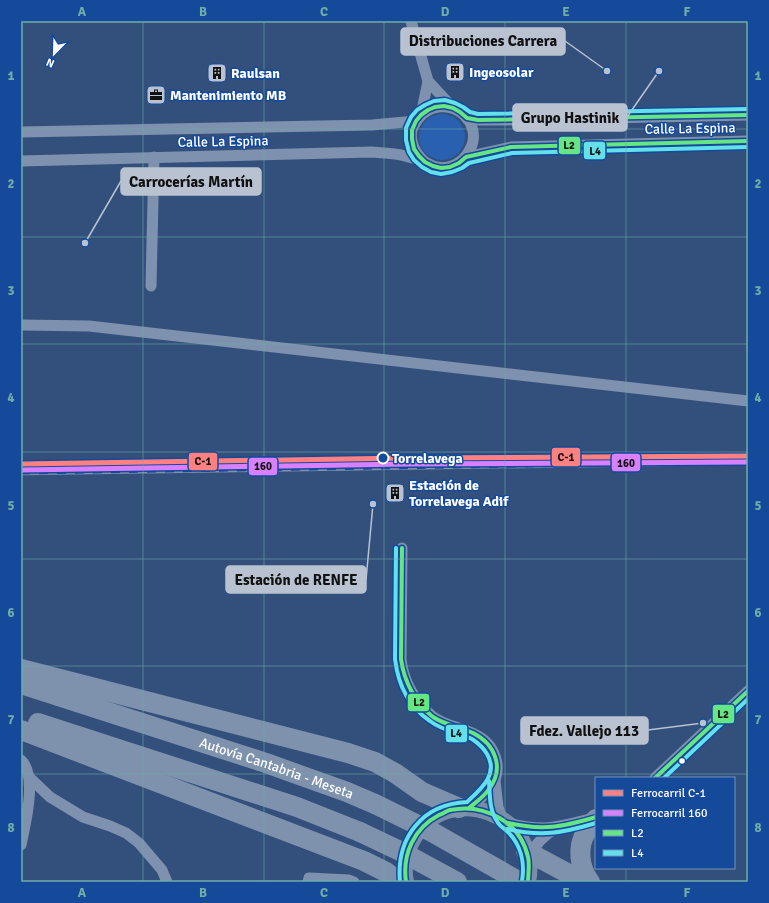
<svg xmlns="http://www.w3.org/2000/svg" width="769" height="903" font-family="Signika,sans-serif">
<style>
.green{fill:#2a60b0}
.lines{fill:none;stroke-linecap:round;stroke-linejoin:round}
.street{stroke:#7e91ae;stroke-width:11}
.secondary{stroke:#798caa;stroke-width:16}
.highway{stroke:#7e91ad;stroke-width:20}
.rail-casing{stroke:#7e91ad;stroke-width:4.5}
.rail{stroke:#154a9a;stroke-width:3;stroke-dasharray:9;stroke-linecap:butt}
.highway-bridge{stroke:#7e91ad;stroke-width:20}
.bus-1-casing{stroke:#154a9a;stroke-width:7}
.bus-2-casing{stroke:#154a9a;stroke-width:7}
.bus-1{stroke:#66e584;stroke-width:4}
.bus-2{stroke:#64e0eb;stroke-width:4}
.rail-1-casing{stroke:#154a9a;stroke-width:8}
.rail-2-casing{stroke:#154a9a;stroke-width:8}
.rail-1{stroke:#ff8080;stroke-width:5}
.rail-2{stroke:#d880ff;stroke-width:5}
.grid{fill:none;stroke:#6fada8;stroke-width:1;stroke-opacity:0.55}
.stop-dot{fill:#154a9a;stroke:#fff;stroke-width:2}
.bus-dot{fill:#fff;stroke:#154a9a;stroke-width:1.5}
.labels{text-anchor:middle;stroke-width:3;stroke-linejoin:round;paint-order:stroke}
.poi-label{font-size:14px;font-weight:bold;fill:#fff;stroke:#154a9a;text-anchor:start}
.street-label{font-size:14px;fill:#fff;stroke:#154a9a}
.stop-label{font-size:14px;font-weight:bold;fill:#fff;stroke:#154a9a;text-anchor:start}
.leader{fill:none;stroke:#b8c2d1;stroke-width:1.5}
.callout-dot{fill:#b8c2d1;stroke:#154a9a;stroke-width:1.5}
.callout{fill:#b8c2d1;stroke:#b8c2d1;stroke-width:1.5}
.callout-label{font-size:15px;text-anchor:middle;font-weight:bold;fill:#111}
.line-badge{stroke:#154a9a;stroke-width:1.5}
.pale-badge-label{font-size:11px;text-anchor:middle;font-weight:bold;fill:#111}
.neatline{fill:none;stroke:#6fada8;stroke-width:1.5}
.grid-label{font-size:13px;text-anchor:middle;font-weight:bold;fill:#6fada8}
</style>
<rect width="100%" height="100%" fill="#33507c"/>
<circle class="green" cx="442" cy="137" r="23"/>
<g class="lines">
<g class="street">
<path d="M 411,21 L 428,81 L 421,115"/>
<path d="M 428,81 L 453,108"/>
<path d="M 467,118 L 478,120 L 512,120 L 748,115"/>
<path d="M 21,132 L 372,125 L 416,121"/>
<path d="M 466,157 L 511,147 L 748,141"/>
<path d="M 21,161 L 371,152 C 381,153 391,153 401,155 C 409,157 417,159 425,162 C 428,163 430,165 433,166 C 447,171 462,164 469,151 C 474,144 475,133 471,125 C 470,121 466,118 464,115 C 450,102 429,105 418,119 C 416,122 413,126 412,130 C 409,142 416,154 425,162"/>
<path d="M 151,286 L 154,157"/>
<path d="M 21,325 L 89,326 L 748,401"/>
<path d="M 402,548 L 401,659 C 403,681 415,702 432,716 C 445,726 460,727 474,734 C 495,743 504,768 491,787 C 486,795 476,802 469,808"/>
<path d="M 21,760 C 38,776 25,825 21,845"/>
<path d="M 30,778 L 50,797 L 83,817 L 110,826 L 126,833 L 139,843 L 162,870 L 167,882"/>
<path d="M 655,778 L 748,691"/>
<path d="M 495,781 L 498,807 L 502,819"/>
<path d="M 508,823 C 520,826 533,828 545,828 C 562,827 578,822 594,818"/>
<path d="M 529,857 C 535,844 544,835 558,827"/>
<path d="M 308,882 L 309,878 L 349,880 L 354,882"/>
</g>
<path class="secondary" d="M 406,882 C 403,867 406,851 414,838 C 449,779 542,815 528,882"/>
<g class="highway">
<path d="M 21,669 L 348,753 L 375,762 L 395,773 L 422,792 L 459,808"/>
<path id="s1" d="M 21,684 L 266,763 L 347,792 L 375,804"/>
<path d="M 38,723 L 297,807 L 360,832"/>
<path d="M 21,730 L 364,861 L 386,872 L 399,882"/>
<path d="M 526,851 L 569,874 L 582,882"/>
<path d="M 590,882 C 579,868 577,847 586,832 C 589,827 593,823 596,819"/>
</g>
<defs>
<path id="rail" d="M 21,473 L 731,463 L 748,461"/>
</defs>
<use href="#rail" class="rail-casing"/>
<use href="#rail" class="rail"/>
<g class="highway-bridge">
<path d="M 375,804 L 432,832 L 520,882"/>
<path d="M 360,832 L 400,851 L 457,882"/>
</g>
<defs>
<g id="bus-1">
<path d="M 748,115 L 478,120 L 467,118 L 460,112 L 453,108 L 444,106 L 435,107 L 428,110 L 421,115 L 416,121 L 412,130 L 412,139 L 414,149 L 419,156 L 425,162 L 433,166 L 441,168 L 450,167 L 459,163 L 466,157 L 511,147 L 748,141"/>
<path d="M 402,548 L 401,659 C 404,681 415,703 433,717 C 445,725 460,727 473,733 C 495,744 505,768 489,789 C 484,797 476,802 469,808"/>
<path d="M 655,778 L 748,691"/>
<path d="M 508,823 C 543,831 562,827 596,817"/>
<path d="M 406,882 C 402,854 414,828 439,815 C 443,814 446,811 450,810 C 485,803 520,822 528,857 C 530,865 528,874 528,882"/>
</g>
<g id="bus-2">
<path d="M 748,109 L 478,114 L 470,112 L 463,107 L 455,103 L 445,100 L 434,101 L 425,105 L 417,110 L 411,117 L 406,128 L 406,140 L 409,152 L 414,160 L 422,167 L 431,172 L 441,174 L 452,172 L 462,168 L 469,163 L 512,153 L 748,147"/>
<path d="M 396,548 L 395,659 C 398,684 409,707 430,721 C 443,731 458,733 472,739 C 478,743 483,747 487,754 C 499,774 481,789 467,802 C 422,804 396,838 400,882"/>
<path d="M 664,778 L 748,699"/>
<path d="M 489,781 C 490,794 489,810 497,821 C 499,826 504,828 508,832 C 521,845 525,863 522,881"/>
<path d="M 507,829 C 542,837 562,833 596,823"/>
</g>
</defs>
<use href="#bus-1" class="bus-1-casing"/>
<use href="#bus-2" class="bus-2-casing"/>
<use href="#bus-1" class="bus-1"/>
<use href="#bus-2" class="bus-2"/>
<defs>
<path id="rail-1" d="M 21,464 L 407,458 L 748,456"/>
<path id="rail-2" d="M 21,470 L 407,464 L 748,462"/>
</defs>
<use href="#rail-1" class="rail-1-casing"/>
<use href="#rail-2" class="rail-2-casing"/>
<use href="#rail-1" class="rail-1"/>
<use href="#rail-2" class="rail-2"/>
</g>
<path class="grid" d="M 143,21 L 143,882M 264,21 L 264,882M 384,21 L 384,882M 505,21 L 505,882M 626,21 L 626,778M 21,129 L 748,129M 21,237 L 748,237M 21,344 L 748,344M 21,452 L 748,452M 21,559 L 748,559M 21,666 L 748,666M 21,774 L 748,774M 626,868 L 626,882"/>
<defs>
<symbol id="building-square" viewBox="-11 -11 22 22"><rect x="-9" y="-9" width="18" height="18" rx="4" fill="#b8c2d1" stroke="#154a9a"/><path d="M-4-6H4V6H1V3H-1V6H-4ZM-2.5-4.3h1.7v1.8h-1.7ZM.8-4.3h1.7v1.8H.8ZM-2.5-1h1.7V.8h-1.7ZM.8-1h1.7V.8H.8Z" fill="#111"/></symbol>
<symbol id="office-square" viewBox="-11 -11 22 22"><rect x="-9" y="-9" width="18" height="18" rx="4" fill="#b8c2d1" stroke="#154a9a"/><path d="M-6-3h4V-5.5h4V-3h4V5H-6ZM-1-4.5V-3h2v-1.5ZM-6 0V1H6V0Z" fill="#111"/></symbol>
</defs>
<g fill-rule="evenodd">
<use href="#building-square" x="444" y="61" width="22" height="22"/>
<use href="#building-square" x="206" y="62" width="22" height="22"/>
<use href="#office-square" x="145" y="84" width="22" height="22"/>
<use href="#building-square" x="384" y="482" width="22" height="22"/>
</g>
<circle class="stop-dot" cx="383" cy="458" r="5.5"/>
<circle class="bus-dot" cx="682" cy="761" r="3.5"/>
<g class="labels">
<g class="poi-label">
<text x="469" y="77">Ingeosolar</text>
<text x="231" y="78">Raulsan</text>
<text x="170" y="100">Mantenimiento MB</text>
<text x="409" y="490">Estación de<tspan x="409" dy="16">Torrelavega Adif</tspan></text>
</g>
<g class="street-label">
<text transform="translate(690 128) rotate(-1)" y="5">Calle La Espina</text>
<text transform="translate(223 141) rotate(-1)" y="5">Calle La Espina</text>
<text dy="5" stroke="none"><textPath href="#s1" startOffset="269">Autovía Cantabria - Meseta</textPath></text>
</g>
<g class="stop-label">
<text x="392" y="463">Torrelavega</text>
</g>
</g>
<path class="leader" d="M607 71L565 41M659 71L627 117M85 243L121 181M373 504L366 580M703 723L648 730"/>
<g class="callout-dot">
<circle cx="607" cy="71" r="4"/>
<circle cx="659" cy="71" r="4"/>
<circle cx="85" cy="243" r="4"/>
<circle cx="373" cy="504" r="4"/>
<circle cx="703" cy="723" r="4"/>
</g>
<g class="callout">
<rect x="401" y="28" width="164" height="27" rx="4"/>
<rect x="513" y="104" width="114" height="27" rx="4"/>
<rect x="121" y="168" width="140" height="27" rx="4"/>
<rect x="226" y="566" width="140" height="27" rx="4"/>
<rect x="521" y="717" width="127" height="27" rx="4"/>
</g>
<g class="callout-label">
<text x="483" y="46">Distribuciones Carrera</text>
<text x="570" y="123">Grupo Hastinik</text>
<text x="191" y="187">Carrocerías Martín</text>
<text x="296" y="585">Estación de RENFE</text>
<text x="584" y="736">Fdez. Vallejo 113</text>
</g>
<g class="line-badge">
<rect x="558" y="136" width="23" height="19" rx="4" fill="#66e584"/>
<rect x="583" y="141" width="23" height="19" rx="4" fill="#64e0eb"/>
<rect x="551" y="447" width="30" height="20" rx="4" fill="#ff8080"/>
<rect x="188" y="452" width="30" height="19" rx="4" fill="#ff8080"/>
<rect x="611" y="453" width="30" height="19" rx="4" fill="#d880ff"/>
<rect x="248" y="457" width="30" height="19" rx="4" fill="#d880ff"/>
<rect x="407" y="693" width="23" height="19" rx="4" fill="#66e584"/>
<rect x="712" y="704" width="23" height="20" rx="4" fill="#66e584"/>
<rect x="445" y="724" width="23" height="19" rx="4" fill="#64e0eb"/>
</g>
<g class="pale-badge-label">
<text x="569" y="149">L2</text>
<text x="595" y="155">L4</text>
<text x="566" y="461">C-1</text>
<text x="203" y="465">C-1</text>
<text x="626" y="467">160</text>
<text x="263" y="470">160</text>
<text x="419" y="706">L2</text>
<text x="723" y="718">L2</text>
<text x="456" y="737">L4</text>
</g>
<rect width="769" height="903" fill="none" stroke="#154a9a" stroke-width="44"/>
<rect x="595" y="777" width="140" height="92" fill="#154a9a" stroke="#7392c2"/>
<rect x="603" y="790" width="20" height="6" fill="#ff8080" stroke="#7392c2"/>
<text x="631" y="797" font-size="12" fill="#ffffff">Ferrocarril C-1</text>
<rect x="603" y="810" width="20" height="6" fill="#d880ff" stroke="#7392c2"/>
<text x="631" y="817" font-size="12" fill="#ffffff">Ferrocarril 160</text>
<rect x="603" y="830" width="20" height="6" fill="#66e584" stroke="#7392c2"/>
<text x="631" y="837" font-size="12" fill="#ffffff">L2</text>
<rect x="603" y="850" width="20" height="6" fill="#64e0eb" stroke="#7392c2"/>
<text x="631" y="857" font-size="12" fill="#ffffff">L4</text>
<g transform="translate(54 54) rotate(203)" stroke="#154a9a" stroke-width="3" paint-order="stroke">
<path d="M0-3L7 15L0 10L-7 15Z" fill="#ffffff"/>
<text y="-6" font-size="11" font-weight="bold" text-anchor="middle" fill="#ffffff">N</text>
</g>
<rect x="22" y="22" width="725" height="859" class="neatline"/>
<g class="grid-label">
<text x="82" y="16">A</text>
<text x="203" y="16">B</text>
<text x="324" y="16">C</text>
<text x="445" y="16">D</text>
<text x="566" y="16">E</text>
<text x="687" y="16">F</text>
<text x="11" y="80">1</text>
<text x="758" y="80">1</text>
<text x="11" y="188">2</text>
<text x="758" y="188">2</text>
<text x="11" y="295">3</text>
<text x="758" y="295">3</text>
<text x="11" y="402">4</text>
<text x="758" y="402">4</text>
<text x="11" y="510">5</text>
<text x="758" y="510">5</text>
<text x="11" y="617">6</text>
<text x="758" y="617">6</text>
<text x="11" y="724">7</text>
<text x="758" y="724">7</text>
<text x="11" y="832">8</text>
<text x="758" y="832">8</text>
<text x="82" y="897">A</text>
<text x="203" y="897">B</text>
<text x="324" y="897">C</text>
<text x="445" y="897">D</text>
<text x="566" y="897">E</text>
<text x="687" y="897">F</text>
</g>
</svg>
